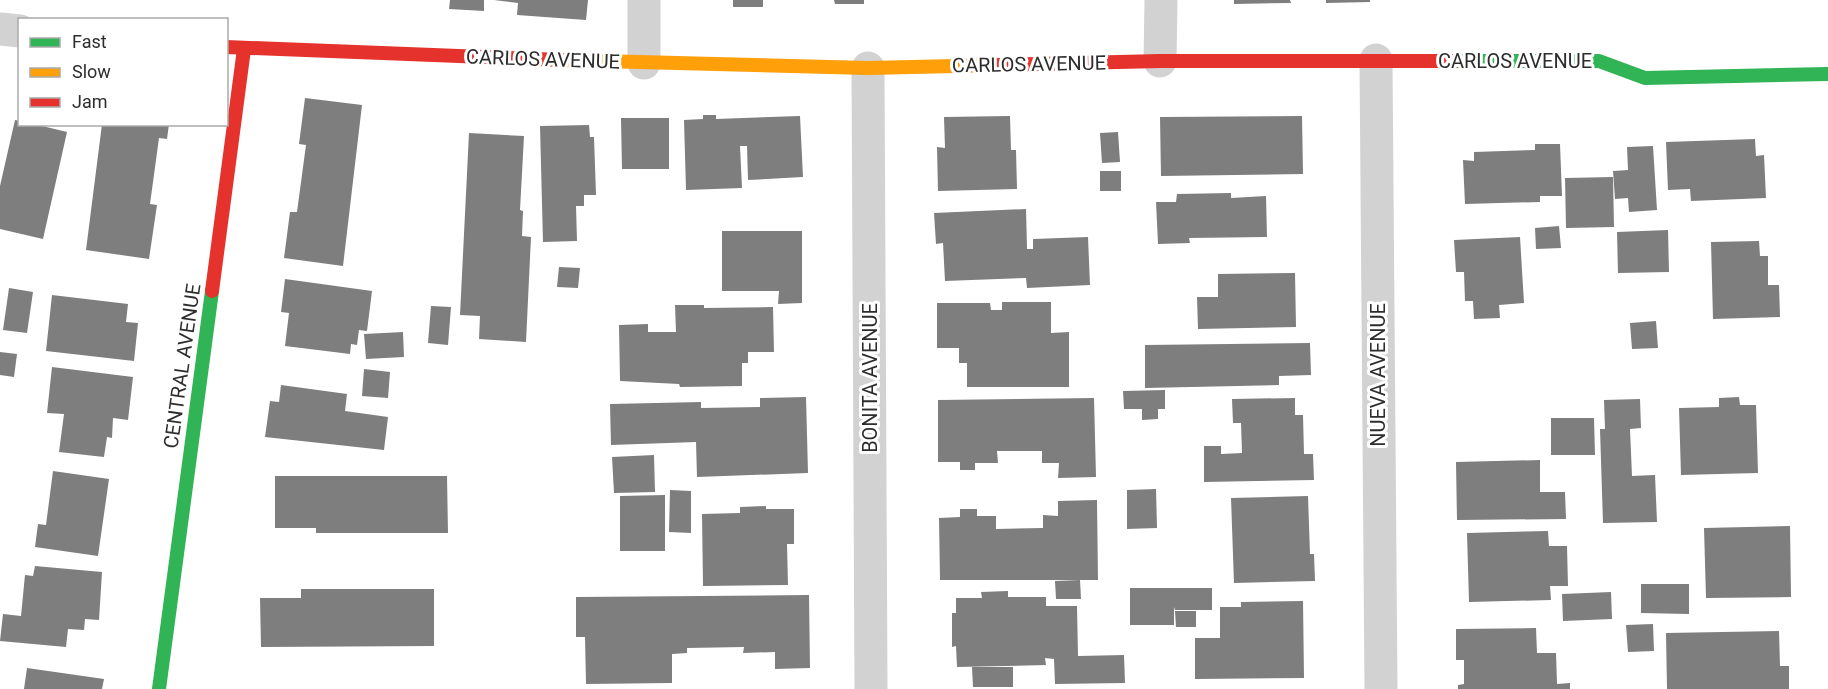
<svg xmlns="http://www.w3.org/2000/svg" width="1828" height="689" font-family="Roboto,sans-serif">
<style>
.building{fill:#7e7e7e}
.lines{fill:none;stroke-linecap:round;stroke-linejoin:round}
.street{stroke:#d2d2d2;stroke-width:33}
.fast{stroke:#30b455;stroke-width:14}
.slow{stroke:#ff9f0a;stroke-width:14}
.jam{stroke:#e5322d;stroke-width:14}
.labels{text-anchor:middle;stroke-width:6;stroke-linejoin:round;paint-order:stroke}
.street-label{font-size:20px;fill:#2d2d2d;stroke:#fff}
</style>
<rect width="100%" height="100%" fill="#fff"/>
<g class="building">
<path d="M 450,0 L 484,0 L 484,11 L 449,9 Z"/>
<path d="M 494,0 L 588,0 L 586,20 L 517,15 L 518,3 Z"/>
<rect x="733" y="0" width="30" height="7"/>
<path d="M 834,0 L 864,0 L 864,4 L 835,4 Z"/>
<path d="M 1234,0 L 1290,0 L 1291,3 L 1234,4 Z"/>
<path d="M 1326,0 L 1370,0 L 1370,2 L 1326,3 Z"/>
<path d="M 305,98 L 362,105 L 343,266 L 284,258 L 290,212 L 297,212 L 306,145 L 299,144 Z"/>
<path d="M 703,115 L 716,115 L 716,119 L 800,116 L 803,177 L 748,180 L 747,146 L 740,146 L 742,188 L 686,190 L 684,120 L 703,119 Z"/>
<path d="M 1010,116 L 1011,150 L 1016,150 L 1017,189 L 938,191 L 937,147 L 945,148 L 944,117 Z"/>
<path d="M 1302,116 L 1303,174 L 1161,176 L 1160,117 Z"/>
<path d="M 621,118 L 669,118 L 669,169 L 622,169 Z"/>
<path d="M 15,120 L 20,121 L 20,124 L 34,124 L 67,132 L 43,239 L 0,229 L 0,186 Z"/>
<path d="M 102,124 L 169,124 L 167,139 L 159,138 L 150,204 L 157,205 L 149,259 L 86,250 Z"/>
<path d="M 589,125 L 590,137 L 594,137 L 596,195 L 584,195 L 584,206 L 576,206 L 577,241 L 543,242 L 540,126 Z"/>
<path d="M 1118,132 L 1120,162 L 1102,163 L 1100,133 Z"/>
<path d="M 469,133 L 524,136 L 520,210 L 523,211 L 522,236 L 531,237 L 526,342 L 479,339 L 480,316 L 460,315 Z"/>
<path d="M 1755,139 L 1756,156 L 1764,155 L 1766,198 L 1691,201 L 1690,189 L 1668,190 L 1666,142 Z"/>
<path d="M 1535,144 L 1560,144 L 1562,196 L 1540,196 L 1540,202 L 1465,204 L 1463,160 L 1474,161 L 1474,152 L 1535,150 Z"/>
<path d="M 1653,146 L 1657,210 L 1629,212 L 1628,198 L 1615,199 L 1613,171 L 1628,170 L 1627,147 Z"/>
<rect x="1100" y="171" width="21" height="20"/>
<path d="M 1613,177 L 1614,227 L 1566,228 L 1565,178 Z"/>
<path d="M 1231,193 L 1231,198 L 1266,196 L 1267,237 L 1189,238 L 1190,243 L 1158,244 L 1156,202 L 1176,202 L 1177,194 Z"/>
<path d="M 1026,209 L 1027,249 L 1033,249 L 1033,239 L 1088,237 L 1090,285 L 1027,288 L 1026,278 L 945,281 L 943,243 L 936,244 L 934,213 Z"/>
<path d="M 1559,226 L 1561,248 L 1536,249 L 1535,228 Z"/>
<path d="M 1668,230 L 1669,272 L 1618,273 L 1617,232 Z"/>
<path d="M 722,231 L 802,231 L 802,303 L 778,304 L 779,291 L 722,291 Z"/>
<path d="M 1520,237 L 1524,303 L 1499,305 L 1500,318 L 1474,319 L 1473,301 L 1465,301 L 1464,272 L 1456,272 L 1454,240 Z"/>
<path d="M 1759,241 L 1760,256 L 1768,256 L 1768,285 L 1779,285 L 1780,317 L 1713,319 L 1711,242 Z"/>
<path d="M 559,267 L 580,268 L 578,288 L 557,287 Z"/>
<path d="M 1295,273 L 1296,327 L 1198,329 L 1197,297 L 1218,297 L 1218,274 Z"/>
<path d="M 285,279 L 372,291 L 367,331 L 359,330 L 357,345 L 351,344 L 350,354 L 285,346 L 289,313 L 281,312 Z"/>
<path d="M 9,288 L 33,292 L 27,333 L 3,330 Z"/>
<path d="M 52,295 L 128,304 L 126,322 L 138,323 L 134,361 L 46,351 Z"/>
<path d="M 1002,302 L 1051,302 L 1051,333 L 1069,332 L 1069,387 L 967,387 L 967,363 L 959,363 L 959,348 L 937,348 L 937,303 L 990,303 L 991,310 L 1002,310 Z"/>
<path d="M 675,305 L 704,305 L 704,308 L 773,307 L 774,352 L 748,352 L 748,363 L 742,363 L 742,386 L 680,387 L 679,384 L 620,381 L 619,325 L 648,324 L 648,332 L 676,332 Z"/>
<path d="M 431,306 L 451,307 L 448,345 L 428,343 Z"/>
<path d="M 1656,321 L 1658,348 L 1632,349 L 1630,323 Z"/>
<path d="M 403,332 L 404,357 L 366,359 L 364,334 Z"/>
<path d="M 1310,343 L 1311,375 L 1279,376 L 1279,385 L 1145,388 L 1145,345 Z"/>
<path d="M 0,352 L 17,354 L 14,377 L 0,375 Z"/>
<path d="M 52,367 L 133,377 L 128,420 L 113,418 L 112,438 L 107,437 L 104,457 L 59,452 L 64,414 L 47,413 Z"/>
<path d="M 364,369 L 390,372 L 388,398 L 362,396 Z"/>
<path d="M 281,385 L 347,394 L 345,411 L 388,417 L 384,450 L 265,437 L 270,401 L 279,402 Z"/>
<path d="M 1165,390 L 1165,409 L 1158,409 L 1158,419 L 1142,420 L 1142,409 L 1124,409 L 1123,391 Z"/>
<path d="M 806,397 L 808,473 L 697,477 L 696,442 L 611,445 L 610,404 L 701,402 L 701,408 L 760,407 L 760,398 Z"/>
<path d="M 1739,397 L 1740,405 L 1756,405 L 1758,473 L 1681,475 L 1679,408 L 1719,407 L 1719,398 Z"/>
<path d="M 1094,398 L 1096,477 L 1058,478 L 1059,463 L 1042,463 L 1042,451 L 997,451 L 998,463 L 975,463 L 975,470 L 960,470 L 960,462 L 938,462 L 938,400 Z"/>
<path d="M 1295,398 L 1295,415 L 1303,415 L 1304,454 L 1313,454 L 1314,480 L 1204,482 L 1204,446 L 1221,446 L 1221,454 L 1242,453 L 1241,423 L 1233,423 L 1232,399 Z"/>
<path d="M 1640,399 L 1641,428 L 1630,429 L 1632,476 L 1655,475 L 1657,522 L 1603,523 L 1600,429 L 1605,429 L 1604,400 Z"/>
<path d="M 1551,418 L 1594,418 L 1595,455 L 1551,455 Z"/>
<path d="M 654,455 L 655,492 L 614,493 L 612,457 Z"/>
<path d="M 1540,460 L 1540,492 L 1565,492 L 1566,519 L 1457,520 L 1456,462 Z"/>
<path d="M 53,471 L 109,479 L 98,556 L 35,547 L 38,524 L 46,525 Z"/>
<path d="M 275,476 L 447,476 L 448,533 L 316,533 L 316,528 L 275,528 Z"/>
<path d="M 1156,489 L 1157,528 L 1127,529 L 1127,490 Z"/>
<path d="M 670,490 L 691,491 L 691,533 L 669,532 Z"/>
<path d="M 665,495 L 665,551 L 620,551 L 620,496 Z"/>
<path d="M 1308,496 L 1310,554 L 1314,554 L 1315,581 L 1234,583 L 1231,498 Z"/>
<path d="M 1097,500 L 1098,580 L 940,580 L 939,518 L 960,517 L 960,509 L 977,509 L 977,516 L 996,516 L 996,529 L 1043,528 L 1043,515 L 1058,516 L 1058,501 Z"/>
<path d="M 766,506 L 766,509 L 794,509 L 794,544 L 787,544 L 788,585 L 703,586 L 702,514 L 740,513 L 740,507 Z"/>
<path d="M 1790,526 L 1791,597 L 1706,598 L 1704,528 Z"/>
<path d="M 1548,531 L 1549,546 L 1567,546 L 1568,586 L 1550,586 L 1551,600 L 1469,602 L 1467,533 Z"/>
<path d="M 35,566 L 102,572 L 99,620 L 85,619 L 84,630 L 68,629 L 66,647 L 0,641 L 3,614 L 21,616 L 25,575 L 33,576 Z"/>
<path d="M 1080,580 L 1081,599 L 1056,599 L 1055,581 Z"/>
<path d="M 1641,584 L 1689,584 L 1689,614 L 1641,613 Z"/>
<path d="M 1130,588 L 1212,588 L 1212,610 L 1175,610 L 1174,607 L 1174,625 L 1130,625 Z"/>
<path d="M 301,589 L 434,589 L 434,646 L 261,647 L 260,598 L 301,598 Z"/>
<path d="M 1008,591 L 1008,597 L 1046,597 L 1046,606 L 1077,606 L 1078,656 L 1124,655 L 1125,683 L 1055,684 L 1054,659 L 1045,658 L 1046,665 L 957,667 L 956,646 L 952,647 L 952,613 L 956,613 L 956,598 L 982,598 L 981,592 Z"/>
<path d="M 1611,592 L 1612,619 L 1563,621 L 1562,594 Z"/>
<path d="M 809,595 L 810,668 L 775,669 L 775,652 L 743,653 L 744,647 L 687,648 L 687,653 L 672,654 L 672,683 L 586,684 L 585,637 L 576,637 L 576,597 Z"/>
<path d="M 1303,601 L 1304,678 L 1195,679 L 1195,638 L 1220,638 L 1220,607 L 1241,607 L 1241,602 Z"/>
<path d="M 1175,611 L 1196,611 L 1196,627 L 1176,627 Z"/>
<path d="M 1653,624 L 1654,651 L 1628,652 L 1626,625 Z"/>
<path d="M 1536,628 L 1537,653 L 1556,653 L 1557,684 L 1570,683 L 1570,689 L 1458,689 L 1458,685 L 1464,684 L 1464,660 L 1456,660 L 1456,629 Z"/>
<path d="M 1779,631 L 1780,666 L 1789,666 L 1789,689 L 1667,689 L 1666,633 Z"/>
<path d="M 972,667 L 1013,667 L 1013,687 L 973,687 Z"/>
<path d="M 27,668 L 104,679 L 102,689 L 24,689 Z"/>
</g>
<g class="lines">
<g class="street">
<path d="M 644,0 L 644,63"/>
<path d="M 0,29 L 20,31"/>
<path d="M 1376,60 L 1381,689"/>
<path d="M 1160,61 L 1161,0"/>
<path d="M 868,68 L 871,689"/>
</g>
<g class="fast">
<path d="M 1455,61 L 1599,61 L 1645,78 L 1828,74"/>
<path d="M 159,689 L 212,291"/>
</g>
<path class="slow" d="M 562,60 L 868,68 L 999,65"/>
<g class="jam">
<path d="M 226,47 L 562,60"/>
<path d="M 999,65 L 1160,61 L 1455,61"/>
<path d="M 212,291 L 244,49"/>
</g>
</g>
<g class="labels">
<g class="street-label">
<text transform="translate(543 59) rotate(2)" y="7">CARLOS AVENUE</text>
<text x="1515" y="68">CARLOS AVENUE</text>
<text transform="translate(1029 64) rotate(-1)" y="7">CARLOS AVENUE</text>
<text transform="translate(182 366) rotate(-82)" y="7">CENTRAL AVENUE</text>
<text transform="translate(1378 375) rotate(-90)" y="7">NUEVA AVENUE</text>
<text transform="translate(870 378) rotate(-90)" y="7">BONITA AVENUE</text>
</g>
</g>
<rect x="18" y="18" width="210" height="108" fill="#ffffff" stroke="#ababab" stroke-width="1.5"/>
<rect x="30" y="38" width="30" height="9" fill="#30b455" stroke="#ababab" stroke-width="1.5"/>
<text x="72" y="48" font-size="18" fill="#2d2d2d">Fast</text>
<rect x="30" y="68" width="30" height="9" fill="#ff9f0a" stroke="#ababab" stroke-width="1.5"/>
<text x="72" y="78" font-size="18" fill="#2d2d2d">Slow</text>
<rect x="30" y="98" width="30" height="9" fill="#e5322d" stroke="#ababab" stroke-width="1.5"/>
<text x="72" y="108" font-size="18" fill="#2d2d2d">Jam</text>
</svg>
